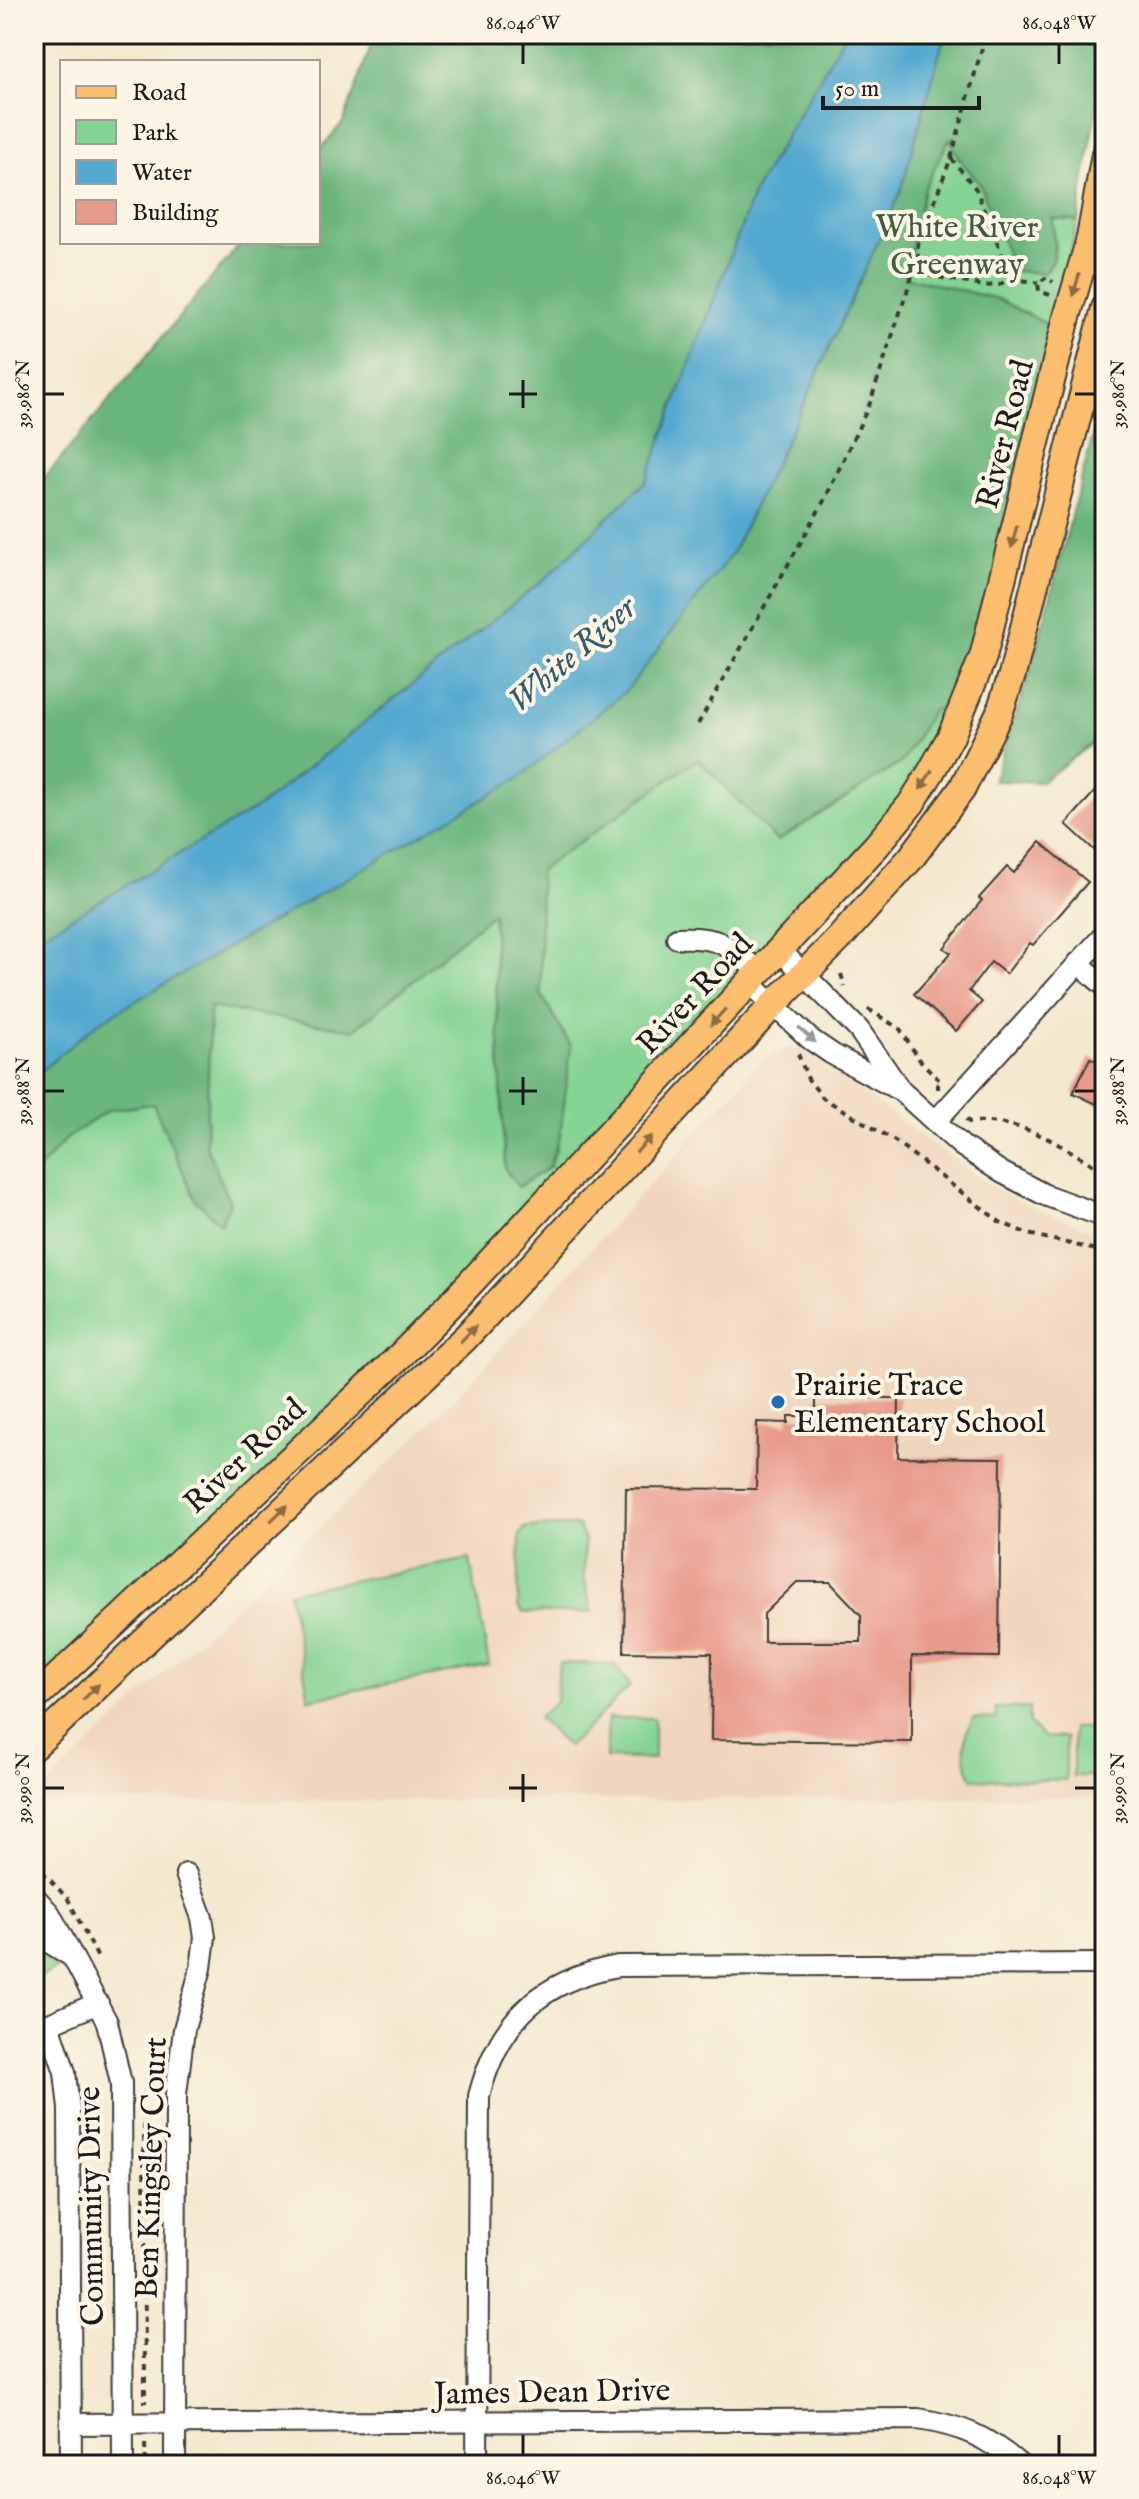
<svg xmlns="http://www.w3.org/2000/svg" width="1139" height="2499" font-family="'IM FELL English',serif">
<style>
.built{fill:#f0d6bc}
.green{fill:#84d392;stroke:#507857;stroke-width:2}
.forest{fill:#6bb57c;stroke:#44684c;stroke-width:2}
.water{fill:#53a9cf;stroke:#386276;stroke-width:2}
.building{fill:#e89b8b;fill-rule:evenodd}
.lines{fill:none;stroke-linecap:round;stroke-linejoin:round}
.minor-casing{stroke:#3c3b37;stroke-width:24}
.major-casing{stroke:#3c3b37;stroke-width:30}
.path{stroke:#3c3b37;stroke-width:4;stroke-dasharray:6 6;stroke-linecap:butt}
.minor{stroke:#fff;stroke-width:20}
.major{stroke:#fbbd6e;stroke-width:26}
.oneway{fill:#8c6c45}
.oneway2{fill:#999}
.ticks{fill:none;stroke:#1c1c1c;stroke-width:3}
.poi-dot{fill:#1f6fb2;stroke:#fcf5e5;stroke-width:3}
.labels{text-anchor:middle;stroke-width:8;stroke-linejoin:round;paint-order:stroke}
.park-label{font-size:32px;fill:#405c45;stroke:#fcf5e5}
.street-label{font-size:32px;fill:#1c1c1c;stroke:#fcf5e5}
.poi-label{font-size:32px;fill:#1c1c1c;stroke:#fcf5e5;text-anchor:start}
.water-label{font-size:34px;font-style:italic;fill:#355b6d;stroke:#fcf5e5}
.neatline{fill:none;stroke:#1c1c1c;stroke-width:3}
.ticks-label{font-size:20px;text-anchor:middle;fill:#1c1c1c}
</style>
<rect width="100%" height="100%" fill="#fcf5e5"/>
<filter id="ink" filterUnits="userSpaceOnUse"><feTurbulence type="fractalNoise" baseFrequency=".0125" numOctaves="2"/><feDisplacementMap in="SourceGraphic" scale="16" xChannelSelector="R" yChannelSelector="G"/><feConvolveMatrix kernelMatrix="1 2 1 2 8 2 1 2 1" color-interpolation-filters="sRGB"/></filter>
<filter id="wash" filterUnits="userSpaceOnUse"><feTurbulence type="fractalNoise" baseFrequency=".006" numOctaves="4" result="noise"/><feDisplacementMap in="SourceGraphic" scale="32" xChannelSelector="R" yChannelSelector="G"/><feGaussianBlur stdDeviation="1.8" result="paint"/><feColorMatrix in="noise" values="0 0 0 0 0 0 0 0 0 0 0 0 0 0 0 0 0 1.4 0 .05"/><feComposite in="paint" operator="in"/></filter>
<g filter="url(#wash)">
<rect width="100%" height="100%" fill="#f4e8ce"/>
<path class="built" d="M 787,1048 L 805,1051 L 990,1186 L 1038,1210 L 1105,1235 L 1105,1797 L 34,1802 L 34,1798 L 185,1653 L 416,1438 L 484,1367 L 759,1064 Z"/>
<g class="green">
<path d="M 950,137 L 958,157 L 980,184 L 1015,271 L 1055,251 L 1053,218 L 1078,221 L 1051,326 L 997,299 L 906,277 L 924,188 Z"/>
<path d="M 969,694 L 931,772 L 639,1102 L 34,1702 L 34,1174 L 67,1138 L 109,1110 L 154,1103 L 196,1201 L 230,1203 L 206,1146 L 210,1007 L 354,1030 L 493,913 L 505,1169 L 518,1187 L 550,1167 L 560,1136 L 571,1046 L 541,994 L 540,870 L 698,759 L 778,841 L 902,762 L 932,710 Z"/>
<path d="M 579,1526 L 584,1540 L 584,1577 L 592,1612 L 523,1613 L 518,1607 L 520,1534 L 526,1527 Z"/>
<path d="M 470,1559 L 489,1665 L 309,1699 L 289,1592 Z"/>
<path d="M 559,1663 L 614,1664 L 630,1686 L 568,1747 L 538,1718 L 556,1701 Z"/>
<path d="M 996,1708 L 1029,1708 L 1029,1723 L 1043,1737 L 1066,1738 L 1066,1780 L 973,1779 C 962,1760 961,1737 974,1718 L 996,1719 Z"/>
<path d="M 608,1718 L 654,1718 L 654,1759 L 606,1758 Z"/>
<rect x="1073" y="1728" width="32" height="48"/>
<path d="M 34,1950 L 57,1969 L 34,1980 Z"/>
</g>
<g class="forest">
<path d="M 375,34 L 845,34 L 755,190 L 646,481 L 547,577 L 260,806 L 34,940 L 34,490 L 242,242 L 318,242 L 318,152 L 344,121 Z"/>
<path d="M 945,34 L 1105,34 L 1105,58 L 1078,221 L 1053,218 C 1052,238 1060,258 1044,273 L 1014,271 L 980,184 L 958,157 L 950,138 L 924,188 L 906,277 L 997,299 L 1051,326 L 1004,576 L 969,694 L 932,711 L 902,762 L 777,841 L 698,759 L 540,870 L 541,994 L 571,1046 L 560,1136 L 549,1167 L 518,1187 L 505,1169 L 493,913 L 354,1030 L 210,1007 L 206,1146 L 230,1203 L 220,1224 L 196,1201 L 153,1104 L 109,1110 L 67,1138 L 34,1174 L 34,1074 L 95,1024 L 732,553 L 806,399 L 900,191 Z"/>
<path d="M 1105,390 L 1105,734 L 1041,782 L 993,781 L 1031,669 Z"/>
</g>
<path class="water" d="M 845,34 L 945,34 L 901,191 L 806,399 L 732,553 L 627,690 L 518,779 L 96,1024 L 34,1077 L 34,940 L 260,806 L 547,577 L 646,481 L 755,190 Z"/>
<g id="blocks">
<g class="building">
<path d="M 1105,780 L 1105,860 L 1066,824 Z"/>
<path d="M 1040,842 L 1088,882 L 1033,945 L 1030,943 L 1006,974 L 991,962 L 969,991 L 982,1002 L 956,1031 L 914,994 L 951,953 L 944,948 L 982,900 L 979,898 L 1007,867 L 1014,873 Z"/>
<path d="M 1090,1058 L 1105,1064 L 1105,1108 L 1073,1093 Z"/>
<path d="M 816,1398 L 899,1398 L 898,1457 L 1001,1458 L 999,1657 L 912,1656 L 912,1742 L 711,1740 L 712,1653 L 624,1652 L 626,1488 L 756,1489 L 757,1422 L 788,1423 L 788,1416 L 816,1416 ZM 797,1582 L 830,1582 L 861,1615 L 861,1642 L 764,1642 L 764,1614 Z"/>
</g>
</g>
</g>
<g filter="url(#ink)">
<use href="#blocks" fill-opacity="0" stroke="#3c3b37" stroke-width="2"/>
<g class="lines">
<defs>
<g id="minor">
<path d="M 677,938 C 721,936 727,945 759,972"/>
<path d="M 780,950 L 859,1030 L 901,1091 L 962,1146 L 1001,1172 L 1045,1195 L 1105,1217"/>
<path d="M 1078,963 L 1105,986"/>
<path d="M 750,983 L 810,1039 L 832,1054 L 897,1089"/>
<path d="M 935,1122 L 1105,934"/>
<path d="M 34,1896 L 50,1914 L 107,2022 L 121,2083 L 123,2465"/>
<path d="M 34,1933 L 71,1956"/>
<path d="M 71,2424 L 918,2419 C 962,2426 986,2436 1020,2465"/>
<path d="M 71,2465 L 69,2109 L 65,2072 L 49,2024 L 98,2003"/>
<path d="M 175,2465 L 176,2094 L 184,2029 L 201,1968 L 205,1937 L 202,1918 L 186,1874"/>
<path d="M 477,2465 L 479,2096 C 499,2020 541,1980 618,1966 L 1105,1964"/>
</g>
<g id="major">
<path d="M 34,1699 L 395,1361 L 448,1307 L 877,845 L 911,804 L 931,772 L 951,736 L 983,657 L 1067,317 L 1090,238 L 1105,154"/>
<path d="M 34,1746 L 465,1338 L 773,1005 L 838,940 L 911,858 L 962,789 L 999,714 L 1012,675 L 1105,308"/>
</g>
</defs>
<use href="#minor" class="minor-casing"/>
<use href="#major" class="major-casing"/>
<g class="path">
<path d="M 951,158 L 976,189 L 1011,278 L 999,285 L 983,286 L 928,275 L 921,268 L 918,258 L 918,243 L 951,158 L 986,34"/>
<path d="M 1011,278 L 1038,283"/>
<path d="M 1050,295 L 1039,291 L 1038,283 L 1047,277 L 1053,282"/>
<path d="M 698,724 L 824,501 L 870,403 L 918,258"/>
<path d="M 841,974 L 845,987"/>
<path d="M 868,1009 L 900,1029 L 919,1059 L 941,1082 L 938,1084 L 938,1089"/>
<path d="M 798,1054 L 808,1079 L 823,1098 L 895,1141 L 1000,1222 L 1028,1234 L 1105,1252"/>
<path d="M 966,1119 L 969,1122 C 1026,1119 1058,1144 1105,1172"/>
<path d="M 34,1863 L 68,1899 L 99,1960"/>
<path d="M 144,2112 L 145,2403"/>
<path d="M 145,2444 L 146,2465"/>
</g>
<use href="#minor" class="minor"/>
<use href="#major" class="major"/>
</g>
<defs><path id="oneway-solid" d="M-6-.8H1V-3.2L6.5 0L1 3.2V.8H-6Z" transform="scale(2)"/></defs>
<g class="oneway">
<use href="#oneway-solid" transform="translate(1076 285) rotate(107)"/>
<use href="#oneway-solid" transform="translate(1014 537) rotate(104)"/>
<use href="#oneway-solid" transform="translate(926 780) rotate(122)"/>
<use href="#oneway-solid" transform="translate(718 1017) rotate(132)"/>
<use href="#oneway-solid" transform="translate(644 1144) rotate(-47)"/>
<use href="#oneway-solid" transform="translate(468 1334) rotate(-46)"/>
<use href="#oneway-solid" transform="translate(279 1513) rotate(-44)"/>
<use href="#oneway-solid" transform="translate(91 1692) rotate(-44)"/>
</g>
<use class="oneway2" href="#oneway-solid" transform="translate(807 1035) rotate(41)"/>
</g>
<path class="ticks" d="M 523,44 L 523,64M 1059,44 L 1059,64M 523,380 L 523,408M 44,394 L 64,394M 509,394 L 537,394M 1075,394 L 1095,394M 523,1077 L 523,1105M 44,1091 L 64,1091M 509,1091 L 537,1091M 1075,1091 L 1095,1091M 523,1774 L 523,1802M 44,1788 L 64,1788M 509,1788 L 537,1788M 1075,1788 L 1095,1788M 523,2435 L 523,2455M 1059,2435 L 1059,2455"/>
<circle class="poi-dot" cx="778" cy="1402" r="8"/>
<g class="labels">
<g class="park-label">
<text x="957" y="237">White River<tspan x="957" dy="37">Greenway</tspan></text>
</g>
<g class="street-label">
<text transform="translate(1004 434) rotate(-76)" y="11">River Road</text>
<text transform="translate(694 993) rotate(-47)" y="11">River Road</text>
<text transform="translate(244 1455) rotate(-43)" y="11">River Road</text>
<text transform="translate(150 2168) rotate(-88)" y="11">Ben Kingsley Court</text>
<text transform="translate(90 2206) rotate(-91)" y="11">Community Drive</text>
<text transform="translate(552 2391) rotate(-1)" y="11">James Dean Drive</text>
</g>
<g class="poi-label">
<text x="794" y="1395">Prairie Trace<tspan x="794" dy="37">Elementary School</tspan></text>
</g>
<g class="water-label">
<text transform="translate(571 653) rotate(-41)" y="12">White River</text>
</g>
</g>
<rect width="1139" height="2499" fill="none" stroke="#fcf5e5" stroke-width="88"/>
<rect x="60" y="60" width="260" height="184" fill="#fcf5e5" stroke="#a29e95" stroke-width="2"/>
<rect x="76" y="86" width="40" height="12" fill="#fbbd6e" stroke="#a29e95" stroke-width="2"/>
<text x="132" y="100" font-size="24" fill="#1c1c1c">Road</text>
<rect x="76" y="120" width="40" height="24" fill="#84d392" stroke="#a29e95" stroke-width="2"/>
<text x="132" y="140" font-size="24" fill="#1c1c1c">Park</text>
<rect x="76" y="160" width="40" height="24" fill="#53a9cf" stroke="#a29e95" stroke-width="2"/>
<text x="132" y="180" font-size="24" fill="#1c1c1c">Water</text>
<rect x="76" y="200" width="40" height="24" fill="#e89b8b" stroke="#a29e95" stroke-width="2"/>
<text x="132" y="220" font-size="24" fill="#1c1c1c">Building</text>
<path d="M823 96v12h156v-12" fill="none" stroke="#1c1c1c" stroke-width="4"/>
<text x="835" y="96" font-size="24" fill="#1c1c1c" stroke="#fcf5e5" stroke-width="6" paint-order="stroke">50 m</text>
<rect x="44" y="44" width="1051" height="2411" class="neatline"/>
<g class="ticks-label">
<text x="523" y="29">86.046°W</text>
<text x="1059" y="29">86.048°W</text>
<text transform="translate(1117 394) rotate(-90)" y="7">39.986°N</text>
<text transform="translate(22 394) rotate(-90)" y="7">39.986°N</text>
<text transform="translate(1117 1091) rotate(-90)" y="7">39.988°N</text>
<text transform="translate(22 1091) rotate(-90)" y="7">39.988°N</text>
<text transform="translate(22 1788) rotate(-90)" y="7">39.990°N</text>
<text transform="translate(1117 1788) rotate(-90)" y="7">39.990°N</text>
<text x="523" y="2484">86.046°W</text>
<text x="1059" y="2484">86.048°W</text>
</g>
</svg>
